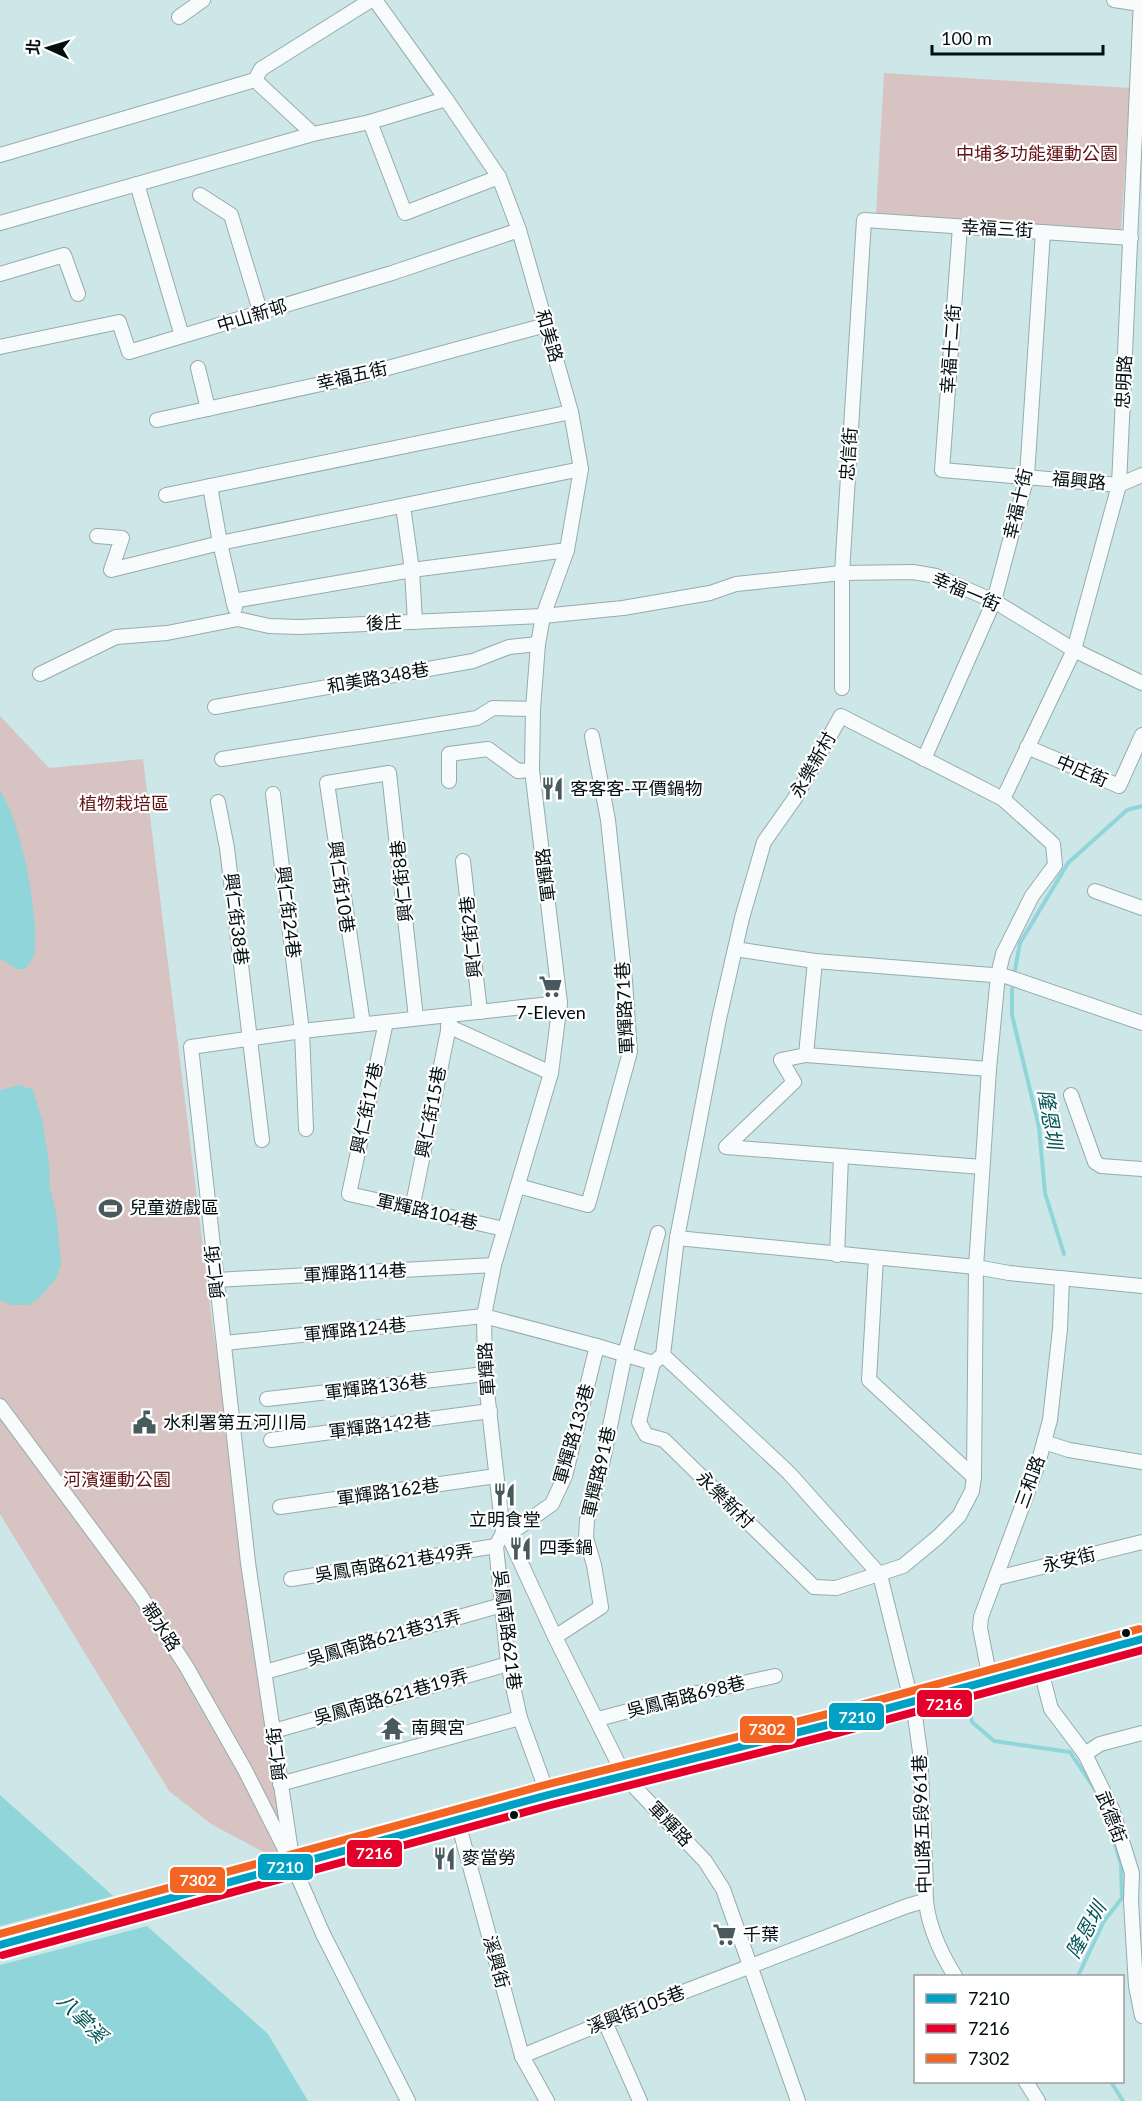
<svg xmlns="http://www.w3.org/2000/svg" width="1142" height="2101" font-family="Lato,'Noto Sans TC',sans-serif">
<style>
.green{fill:#d7c3c1}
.water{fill:#90d5d9}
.pier{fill:#cde6e8}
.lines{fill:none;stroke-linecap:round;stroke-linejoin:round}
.stream{stroke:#90d5d9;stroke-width:4}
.minor-casing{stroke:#97abad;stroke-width:16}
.primary-casing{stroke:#97abad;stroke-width:24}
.minor{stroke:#f8fbfc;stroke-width:14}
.primary{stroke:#f8fbfc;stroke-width:21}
.bus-1-casing{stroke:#fff;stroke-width:12}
.bus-2-casing{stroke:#fff;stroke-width:12}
.bus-3-casing{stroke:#fff;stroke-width:12}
.bus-1{stroke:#00a1c4;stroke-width:8}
.bus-2{stroke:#e4002b;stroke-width:8}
.bus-3{stroke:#f26522;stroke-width:8}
.bus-dot{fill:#010f10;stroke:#fff;stroke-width:2}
.labels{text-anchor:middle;stroke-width:4.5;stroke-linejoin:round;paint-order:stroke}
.park-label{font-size:18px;fill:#641214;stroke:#fff}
.street-label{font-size:18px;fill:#010f10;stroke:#fff}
.poi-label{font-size:18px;fill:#010f10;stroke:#fff;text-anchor:start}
.water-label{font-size:20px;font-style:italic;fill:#035659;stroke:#fff}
.line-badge{stroke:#fff;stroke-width:2}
.badge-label{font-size:16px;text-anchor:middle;font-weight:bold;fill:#fff}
</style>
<rect width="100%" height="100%" fill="#cde6e8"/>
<g class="green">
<path d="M 884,73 L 1130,88 L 1121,230 L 876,215 Z"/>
<path d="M 0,716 L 49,768 L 143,759 L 212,1321 L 288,1849 L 269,1855 L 211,1824 L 169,1791 L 0,1514 Z"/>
</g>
<g class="water">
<path d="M 0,791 C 21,821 38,911 35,948 C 35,957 30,963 25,969 L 16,969 L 0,958 Z"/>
<path d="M 20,1085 L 33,1090 L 42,1120 L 49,1161 L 50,1188 L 56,1213 L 61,1263 L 57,1277 L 39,1298 L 29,1305 L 12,1305 L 0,1300 L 0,1090 Z"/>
<path d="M 0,1795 L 268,2034 L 308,2101 L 0,2101 Z"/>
</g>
<path class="pier" d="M 117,1895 L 151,1925 L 0,1965 L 0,1926 Z"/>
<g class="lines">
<g class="stream">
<path d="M 1015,970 L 1020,943 L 1068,863 L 1127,810 L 1142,806"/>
<path d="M 1012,989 L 1012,1015 L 1039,1127 L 1045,1193 L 1064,1254"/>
<path d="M 968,1700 L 972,1722 L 994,1741 L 1070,1752 L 1098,1794"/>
<path d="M 1078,1976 L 1104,1921 L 1122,1898 L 1121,1864 L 1102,1803"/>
<path d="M 1111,2082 L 1123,2101"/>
</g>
<defs>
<g id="minor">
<path d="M 375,0 L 446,99 L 499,177 L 519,230 L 571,412 L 581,469 L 567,550 L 543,616 L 538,644 L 533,709 L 532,770 L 560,1003 L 551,1073 L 494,1265 L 484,1316 L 485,1374 L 503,1533 L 508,1535 L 555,1637 L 625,1777 L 705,1861 L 723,1889 L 798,2101"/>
<path d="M 1114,0 L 1134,3 L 1141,0"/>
<path d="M 179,17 L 203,0"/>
<path d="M 255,80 L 313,134"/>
<path d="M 370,122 L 405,213 L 499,177"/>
<path d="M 0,155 L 255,80 L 261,69 L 371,0"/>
<path d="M 137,184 L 182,336"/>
<path d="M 200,195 L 231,215 L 261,314"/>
<path d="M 0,223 L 313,134 L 370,122 L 446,99"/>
<path d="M 960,227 L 942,470 L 1119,485 L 1142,475"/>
<path d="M 0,274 L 64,255 L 78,294"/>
<path d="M 0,347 L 119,322 L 129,352 L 392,273 L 519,230"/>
<path d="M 198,368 L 208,409"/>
<path d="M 157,420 L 362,375 L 546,325"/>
<path d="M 210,486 L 220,543 L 235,608"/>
<path d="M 166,495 L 571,412"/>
<path d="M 403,506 L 412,570 L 415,622"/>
<path d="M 97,536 L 122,538 L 111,570 L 220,543 L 581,469"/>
<path d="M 233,601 L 412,570 L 567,550"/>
<path d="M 40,674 L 116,637 L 167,633 L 238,619 L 269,626 L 299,627 L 543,616 L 623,608 L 710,593 L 736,584 L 842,573 L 913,572 L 936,576 L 994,601 L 1074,650 L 1142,683"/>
<path d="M 842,688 L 842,573 L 864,220 L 1131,238"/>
<path d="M 215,707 L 473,661 L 509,647 L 538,644"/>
<path d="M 1027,747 L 1119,786 L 1142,735"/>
<path d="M 222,759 L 477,718 L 493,708 L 533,709"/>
<path d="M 924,759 L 994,601 L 1027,476 L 1043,232"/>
<path d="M 449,781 L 449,754 L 488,749 L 518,771 L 532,770"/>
<path d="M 273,794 L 302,1031 L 306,1129"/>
<path d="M 1003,799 L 1053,844 L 1055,865 L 1032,896 L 1003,954 L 998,975 L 989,1069 L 976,1267 L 974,1477 L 972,1491 L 959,1516 L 938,1537 L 903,1566 L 836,1588 L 814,1587 L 664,1440 L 646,1435 L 639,1422 L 653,1363 L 663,1355 L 677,1238 L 719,1019 L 742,918 L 764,842 L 795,798 L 841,716 L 1003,799 L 1074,650 L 1119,485 L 1141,0"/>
<path d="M 218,802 L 227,848 L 262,1140"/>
<path d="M 463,861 L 480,1012"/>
<path d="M 1095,891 L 1142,908"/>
<path d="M 735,949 L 815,961 L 1005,976 L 1142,1023"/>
<path d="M 815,961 L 806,1055 L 781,1060 L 794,1082 L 726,1147 L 982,1167"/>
<path d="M 386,1022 L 349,1194 L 504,1229"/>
<path d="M 363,1024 L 327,783 L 389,773 L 416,1018"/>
<path d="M 448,1026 L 551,1073"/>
<path d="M 806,1055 L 989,1069"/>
<path d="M 1071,1095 L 1095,1162 L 1101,1166 L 1142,1169"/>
<path d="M 518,1186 L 588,1205 L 630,1052 L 625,981 L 608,820 L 592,736"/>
<path d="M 412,1209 L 451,1016"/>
<path d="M 677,1238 L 976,1267 L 1009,1273 L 1142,1286"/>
<path d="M 837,1255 L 841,1157"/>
<path d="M 876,1258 L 869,1380 L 974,1477"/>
<path d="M 216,1280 L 494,1265"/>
<path d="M 225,1343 L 484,1316 L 597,1346 L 653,1363"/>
<path d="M 663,1355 L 789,1473 L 880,1575 L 915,1716 L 920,1752 L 926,1885 C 923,1915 939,1951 955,1976"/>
<path d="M 267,1399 L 485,1374"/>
<path d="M 0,1406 L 140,1595 L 186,1666 L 245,1770 L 293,1865 L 323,1934 L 408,2101"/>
<path d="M 271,1440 L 490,1411"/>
<path d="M 1044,1442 L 1069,1450 L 1142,1462"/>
<path d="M 280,1507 L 496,1476"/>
<path d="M 503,1533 L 496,1546 L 508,1664 L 520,1718 L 548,1795"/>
<path d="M 508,1535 L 552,1504 L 565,1476 L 597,1346"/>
<path d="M 997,1578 L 1142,1542"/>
<path d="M 291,1579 L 496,1546"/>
<path d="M 555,1637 L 601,1607 L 594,1565 L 586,1538 L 587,1520 L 603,1460 L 625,1354 L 658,1233"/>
<path d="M 1040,1667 L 1051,1709 L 1085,1754 L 1112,1809 L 1132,1873 L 1131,1901 L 1136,1986 L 1142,2016"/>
<path d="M 265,1672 L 502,1605"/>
<path d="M 990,1679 L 980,1628 L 981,1617 L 1038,1464 L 1050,1420 L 1060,1329 L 1062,1278"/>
<path d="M 598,1719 L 693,1694 L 775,1676"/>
<path d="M 274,1731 L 508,1664"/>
<path d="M 1085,1754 L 1100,1744 L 1142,1733"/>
<path d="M 280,1784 L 520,1718"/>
<path d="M 457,1819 L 522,2056 L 547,2101"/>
<path d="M 293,1865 L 248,1563 L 191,1047 L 302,1031 L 560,1003"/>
<path d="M 605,2022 L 640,2101"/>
<path d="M 522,2056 L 605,2022 L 907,1906 L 924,1901"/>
<path d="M 1026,2082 L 1038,2101"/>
</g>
<path id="primary" d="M 0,1945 L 548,1795 L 827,1725 L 1142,1639"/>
</defs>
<use href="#minor" class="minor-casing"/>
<use href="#primary" class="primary-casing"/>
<use href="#minor" class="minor"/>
<use href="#primary" class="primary"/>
<defs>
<path id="bus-1" d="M 0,1945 L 548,1795 L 827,1725 L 1142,1639"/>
<path id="bus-2" d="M 3,1955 L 551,1805 L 830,1735 L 1142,1650"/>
<path id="bus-3" d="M 0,1934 L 545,1785 L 824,1715 L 1139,1629"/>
</defs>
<use href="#bus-1" class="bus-1-casing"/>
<use href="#bus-2" class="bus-2-casing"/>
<use href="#bus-3" class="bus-3-casing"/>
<use href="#bus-1" class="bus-1"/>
<use href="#bus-2" class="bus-2"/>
<use href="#bus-3" class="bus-3"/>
</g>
<defs>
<symbol id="restaurant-bare" viewBox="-9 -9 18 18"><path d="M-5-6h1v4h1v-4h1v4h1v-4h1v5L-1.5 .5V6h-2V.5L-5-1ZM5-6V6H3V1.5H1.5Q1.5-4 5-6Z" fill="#485a5c" stroke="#fff" stroke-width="2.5" paint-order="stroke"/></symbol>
<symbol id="supermarket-bare" viewBox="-9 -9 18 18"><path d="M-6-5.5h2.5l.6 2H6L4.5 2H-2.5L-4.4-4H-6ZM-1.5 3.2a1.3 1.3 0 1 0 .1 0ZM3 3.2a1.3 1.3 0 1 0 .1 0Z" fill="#485a5c" stroke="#fff" stroke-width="2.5" paint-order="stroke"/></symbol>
<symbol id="stadium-bare" viewBox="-9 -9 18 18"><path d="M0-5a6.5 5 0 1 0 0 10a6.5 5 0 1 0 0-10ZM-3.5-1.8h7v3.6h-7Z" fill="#485a5c" stroke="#fff" stroke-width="2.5" paint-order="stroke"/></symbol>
<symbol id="civic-bare" viewBox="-9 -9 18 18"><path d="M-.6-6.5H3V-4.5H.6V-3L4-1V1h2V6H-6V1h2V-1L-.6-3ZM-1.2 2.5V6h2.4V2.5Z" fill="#485a5c" stroke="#fff" stroke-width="2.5" paint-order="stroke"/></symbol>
<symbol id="temple-bare" viewBox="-9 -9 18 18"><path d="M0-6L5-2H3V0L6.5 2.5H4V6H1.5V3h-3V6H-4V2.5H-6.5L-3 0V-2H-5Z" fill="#485a5c" stroke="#fff" stroke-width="2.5" paint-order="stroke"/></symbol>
</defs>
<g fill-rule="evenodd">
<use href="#restaurant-bare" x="536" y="772" width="33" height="33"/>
<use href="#supermarket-bare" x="534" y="970" width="33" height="33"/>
<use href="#stadium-bare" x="94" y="1192" width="33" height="33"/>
<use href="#civic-bare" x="128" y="1406" width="33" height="33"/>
<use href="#restaurant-bare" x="488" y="1478" width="33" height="33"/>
<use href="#restaurant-bare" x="504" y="1532" width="33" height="33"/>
<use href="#temple-bare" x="376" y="1712" width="33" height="33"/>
<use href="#restaurant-bare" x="428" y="1842" width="33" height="33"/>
<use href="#supermarket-bare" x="708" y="1918" width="33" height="33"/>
</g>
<g class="bus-dot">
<circle cx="1126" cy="1633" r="5"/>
<circle cx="514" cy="1815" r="5"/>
</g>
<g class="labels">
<g class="park-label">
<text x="1037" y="160">中埔多功能運動公園</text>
<text x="124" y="810">植物栽培區</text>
<text x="117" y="1486">河濱運動公園</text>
</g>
<g class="street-label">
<text transform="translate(997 229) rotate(3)" y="6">幸福三街</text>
<text transform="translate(252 316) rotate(-17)" y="6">中山新邨</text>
<text transform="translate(549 336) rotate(74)" y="6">和美路</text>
<text transform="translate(951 349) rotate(-86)" y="6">幸福十二街</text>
<text transform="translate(352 376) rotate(-13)" y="6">幸福五街</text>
<text transform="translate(1124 382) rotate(-87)" y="6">忠明路</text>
<text transform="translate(849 454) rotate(-86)" y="6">忠信街</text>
<text transform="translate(1079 481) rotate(5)" y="6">福興路</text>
<text transform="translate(1018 504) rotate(-77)" y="6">幸福十街</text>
<text transform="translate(966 592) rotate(23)" y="6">幸福一街</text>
<text transform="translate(384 623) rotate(-3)" y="6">後庄</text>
<text transform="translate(378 678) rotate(-10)" y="6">和美路348巷</text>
<text transform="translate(813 765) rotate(-60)" y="6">永樂新村</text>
<text transform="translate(1082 771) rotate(23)" y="6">中庄街</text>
<text transform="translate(546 875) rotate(-97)" y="6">軍輝路</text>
<text transform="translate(402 881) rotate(-96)" y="6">興仁街8巷</text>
<text transform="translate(341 887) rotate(82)" y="6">興仁街10巷</text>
<text transform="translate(288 912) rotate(83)" y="6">興仁街24巷</text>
<text transform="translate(236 919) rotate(83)" y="6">興仁街38巷</text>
<text transform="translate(471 937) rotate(-96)" y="6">興仁街2巷</text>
<text transform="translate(625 1008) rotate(-93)" y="6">軍輝路71巷</text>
<text transform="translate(367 1108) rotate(-78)" y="6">興仁街17巷</text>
<text transform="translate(431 1112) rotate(-79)" y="6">興仁街15巷</text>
<text transform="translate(427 1212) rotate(13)" y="6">軍輝路104巷</text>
<text transform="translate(215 1272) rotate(-97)" y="6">興仁街</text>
<text transform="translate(355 1273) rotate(-3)" y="6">軍輝路114巷</text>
<text transform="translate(355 1330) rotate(-6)" y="6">軍輝路124巷</text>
<text transform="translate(487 1369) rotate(-94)" y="6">軍輝路</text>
<text transform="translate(376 1387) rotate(-7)" y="6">軍輝路136巷</text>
<text transform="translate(380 1426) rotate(-7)" y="6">軍輝路142巷</text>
<text transform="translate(574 1434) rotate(-74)" y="6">軍輝路133巷</text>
<text transform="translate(599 1472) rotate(-77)" y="6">軍輝路91巷</text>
<text transform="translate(1030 1482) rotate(-70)" y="6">三和路</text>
<text transform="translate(388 1492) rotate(-8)" y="6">軍輝路162巷</text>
<text transform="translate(725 1500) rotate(45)" y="6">永樂新村</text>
<text transform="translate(1069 1560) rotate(-14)" y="6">永安街</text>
<text transform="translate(394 1563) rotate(-9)" y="6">吳鳳南路621巷49弄</text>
<text transform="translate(161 1627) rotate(57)" y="6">親水路</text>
<text transform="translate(507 1630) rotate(83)" y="6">吳鳳南路621巷</text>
<text transform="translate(384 1638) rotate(-16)" y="6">吳鳳南路621巷31弄</text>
<text transform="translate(391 1697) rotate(-16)" y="6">吳鳳南路621巷19弄</text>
<text transform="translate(686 1697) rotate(-14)" y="6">吳鳳南路698巷</text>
<text transform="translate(277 1754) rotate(-97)" y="6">興仁街</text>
<text transform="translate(1111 1817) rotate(69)" y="6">武德街</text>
<text transform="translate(670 1824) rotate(46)" y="6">軍輝路</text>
<text transform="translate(922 1824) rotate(-92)" y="6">中山路五段961巷</text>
<text transform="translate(496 1962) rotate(75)" y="6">溪興街</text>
<text transform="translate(636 2010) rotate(-21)" y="6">溪興街105巷</text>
</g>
<g class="poi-label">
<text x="570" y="795">客客客-平價鍋物</text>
<text x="551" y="1019" text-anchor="middle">7-Eleven</text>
<text x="129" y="1214">兒童遊戲區</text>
<text x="163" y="1429">水利署第五河川局</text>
<text x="505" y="1526" text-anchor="middle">立明食堂</text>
<text x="539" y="1554">四季鍋</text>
<text x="411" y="1734">南興宮</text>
<text x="462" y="1864">麥當勞</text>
<text x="743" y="1941">千葉</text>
</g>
<g class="water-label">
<text transform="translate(1050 1119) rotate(80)" y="7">隆恩圳</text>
<text transform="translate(1086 1930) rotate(-61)" y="7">隆恩圳</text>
<text transform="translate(82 2018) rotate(45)" y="7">八掌溪</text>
</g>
</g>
<g class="line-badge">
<rect x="916" y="1689" width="57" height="29" rx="6" fill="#e4002b"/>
<rect x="828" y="1702" width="57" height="29" rx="6" fill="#00a1c4"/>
<rect x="739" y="1715" width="57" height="29" rx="6" fill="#f26522"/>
<rect x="346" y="1839" width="57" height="29" rx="6" fill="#e4002b"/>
<rect x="257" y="1853" width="57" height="28" rx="6" fill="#00a1c4"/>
<rect x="169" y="1866" width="57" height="28" rx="6" fill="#f26522"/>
</g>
<g class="badge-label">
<text x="944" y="1710">7216</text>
<text x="857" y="1723">7210</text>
<text x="767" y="1735">7302</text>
<text x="374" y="1859">7216</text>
<text x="285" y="1873">7210</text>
<text x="198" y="1886">7302</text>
</g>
<rect x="914" y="1975" width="210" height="108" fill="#ffffff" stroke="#999f9f" stroke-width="1.5"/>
<rect x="926" y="1994" width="30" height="9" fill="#00a1c4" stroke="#999f9f" stroke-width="1.5"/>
<text x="968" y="2005" font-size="18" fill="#010f10">7210</text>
<rect x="926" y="2024" width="30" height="9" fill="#e4002b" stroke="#999f9f" stroke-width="1.5"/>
<text x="968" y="2035" font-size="18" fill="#010f10">7216</text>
<rect x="926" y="2054" width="30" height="9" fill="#f26522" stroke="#999f9f" stroke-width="1.5"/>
<text x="968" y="2065" font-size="18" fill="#010f10">7302</text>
<g transform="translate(48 48) rotate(274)" stroke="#ffffff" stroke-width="4.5" paint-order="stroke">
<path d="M0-4.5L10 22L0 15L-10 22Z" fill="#010f10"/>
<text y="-9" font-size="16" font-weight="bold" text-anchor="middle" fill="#010f10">北</text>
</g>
<path d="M932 45v9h171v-9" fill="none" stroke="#010f10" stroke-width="3"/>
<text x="941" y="45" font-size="18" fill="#010f10" stroke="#ffffff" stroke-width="4.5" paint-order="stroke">100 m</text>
</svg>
